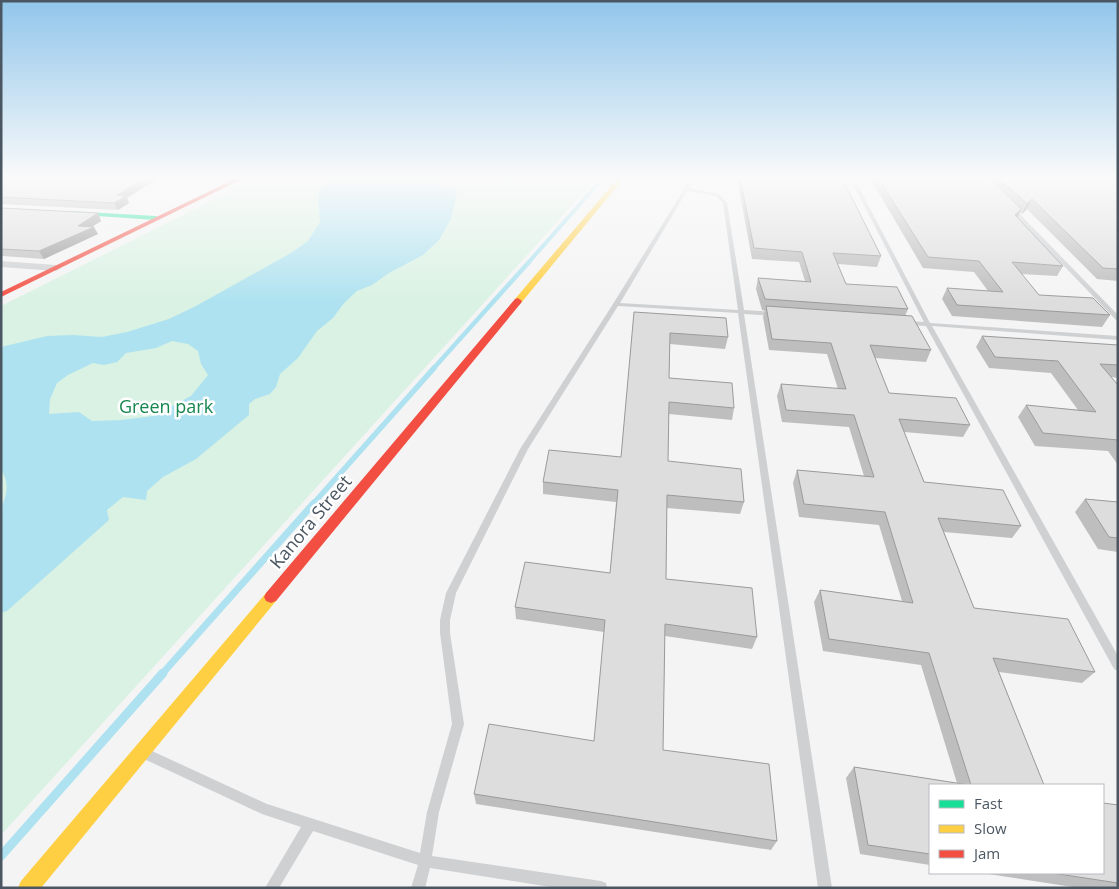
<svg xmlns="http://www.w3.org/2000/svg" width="1119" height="889" font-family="'Open Sans',sans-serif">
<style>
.green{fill:#d9f2e3}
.water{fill:#aee2f0;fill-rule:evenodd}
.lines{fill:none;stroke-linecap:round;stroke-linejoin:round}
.stream-far4{stroke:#aee2f0;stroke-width:4}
.stream-far3{stroke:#aee2f0;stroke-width:4.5}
.stream-far2{stroke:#aee2f0;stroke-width:5.5}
.stream-far1{stroke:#aee2f0;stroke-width:7}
.stream{stroke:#aee2f0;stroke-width:9}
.lane{fill:#ced0d2;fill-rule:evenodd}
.street{fill:#ced0d2;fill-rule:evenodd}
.fast{fill:#16e098;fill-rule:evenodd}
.slow{fill:#ffcf43;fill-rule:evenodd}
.jam{fill:#f24e42;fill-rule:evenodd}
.wall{fill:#bebebf}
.shaded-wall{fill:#9b9b9b}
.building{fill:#ddddde;stroke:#9b9b9b}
.labels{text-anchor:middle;stroke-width:5;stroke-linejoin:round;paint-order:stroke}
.park-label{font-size:18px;fill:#17864f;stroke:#fff}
.street-label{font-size:18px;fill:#4a5661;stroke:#fff}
</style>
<rect width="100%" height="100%" fill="#f4f4f4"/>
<path class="green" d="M 257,178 L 597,178 L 1,835 L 1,306 Z"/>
<path class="water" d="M 330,178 L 437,178 L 441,189 L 458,188 L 451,219 L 439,240 L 423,255 L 389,273 L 372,285 L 357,291 L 344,303 L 333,318 L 317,331 L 298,358 L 280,374 L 276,387 L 270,394 L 255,399 L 249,404 L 249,415 L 196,459 L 163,477 L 147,491 L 146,500 L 123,497 L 107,510 L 109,520 L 7,611 L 1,613 L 1,508 C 7,495 10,483 1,470 L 1,347 L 47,336 L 73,335 L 102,337 L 127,332 L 169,319 L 196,306 L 291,253 L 308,241 L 320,222 L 318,191 L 327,185 L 326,183 ZM 172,341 L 188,344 L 198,351 L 201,364 L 208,375 L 191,396 L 153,416 L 122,420 L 92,421 L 79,412 L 49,414 L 50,399 L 57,383 L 68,375 L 93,363 L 104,365 L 117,362 L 126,353 L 156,348 Z"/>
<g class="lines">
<path class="stream-far4" d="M 528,263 L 603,178"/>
<path class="stream-far3" d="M 433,369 L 529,262"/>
<path class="stream-far2" d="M 313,504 L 434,368"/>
<path class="stream-far1" d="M 162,674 L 314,503"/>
<path class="stream" d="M 1,856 L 163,673"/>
<g class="lane">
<path d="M 691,178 L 695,178 L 689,188 L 719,194 L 727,203 L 744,310 L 774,312 L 777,314 L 774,316 L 744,314 L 832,888 L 818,888 L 738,313 L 618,306 L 528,449 L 456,593 L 450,620 L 450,633 L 464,724 L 439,812 L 432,856 L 601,881 L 606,883 L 607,888 L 557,888 L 430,868 L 425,888 L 411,888 L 418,865 L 313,831 L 279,888 L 265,888 L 301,827 L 262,814 L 144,759 L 142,755 L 144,751 L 148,749 L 152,751 L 267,804 L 420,853 L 427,812 L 452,724 L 440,633 L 440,620 L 446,593 L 520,449 L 613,304 ZM 687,191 L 716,196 L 723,203 L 738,310 L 620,303 Z"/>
<path d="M 850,178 L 854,178 L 930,323 L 1118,336 L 1118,340 L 932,326 L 1118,656 L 1118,671 L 1114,669 L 926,326 L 908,325 L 905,323 L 908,321 L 924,322 Z"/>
<path d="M 1010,208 L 1014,208 L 1118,315 L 1118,321 L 1116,320 L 1010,210 Z"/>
</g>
<path class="street" d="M 1,261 L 56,265 L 61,268 L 56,271 L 1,267 Z"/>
<path class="fast" d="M 69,211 L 156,216 L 159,218 L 156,220 L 67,214 L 67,212 Z"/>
<g class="slow">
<path d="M 618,178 L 624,178 L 521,303 L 515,303 L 515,299 Z"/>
<path d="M 271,591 L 276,593 L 278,597 L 276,601 L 41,888 L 18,888 L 21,881 L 266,593 Z"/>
</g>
<g class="jam">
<path d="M 237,178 L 244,178 L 1,297 L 1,292 Z"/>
<path d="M 518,298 L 522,301 L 521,303 L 276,601 L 271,603 L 266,601 L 264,597 L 266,593 L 515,299 Z"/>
</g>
</g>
<g class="wall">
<path d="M 1,178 L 127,198 L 129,203 L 118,210 L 1,204 Z"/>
<path d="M 737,178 L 842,178 L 881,256 L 877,267 L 838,264 L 846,284 L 908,309 L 905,316 L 931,350 L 926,362 L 875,358 L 889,393 L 970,425 L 963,437 L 904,432 L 924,482 L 1021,526 L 1012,538 L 944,532 L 974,608 L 1095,672 L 1082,683 L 999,672 L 1044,785 L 930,785 L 930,865 L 860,854 L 846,778 L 854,767 L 957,783 L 921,665 L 823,651 L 814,602 L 820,590 L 902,601 L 879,525 L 799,517 L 793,483 L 797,470 L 864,476 L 849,427 L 782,422 L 777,396 L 781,384 L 838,389 L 827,354 L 769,350 L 763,317 L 765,311 L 762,310 L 756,289 L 758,278 L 805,281 L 799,262 L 752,259 Z"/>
<path d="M 870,178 L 1110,178 L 1118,183 L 1118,281 L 1097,279 L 1027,209 L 1022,214 L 1020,212 L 1018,217 L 1063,266 L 1057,276 L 1021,274 L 1039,295 L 1110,315 L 1102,327 L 952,316 L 942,299 L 947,288 L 988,291 L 974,272 L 923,268 Z"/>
<path d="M 1,208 L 98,213 L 101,221 L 92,227 L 98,234 L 44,259 L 3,256 L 1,257 Z"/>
<path d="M 634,312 L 728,337 L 725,349 L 670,344 L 669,378 L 734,408 L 732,420 L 669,414 L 668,461 L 744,502 L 740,514 L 667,508 L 666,579 L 757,637 L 752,649 L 665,636 L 663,750 L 777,841 L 771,850 L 476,804 L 474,794 L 594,741 L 604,632 L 516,619 L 515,607 L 610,573 L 616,502 L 543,494 L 543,482 L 621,457 Z"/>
<path d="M 982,336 L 1118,345 L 1118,378 L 1111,377 L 1118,385 L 1118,465 L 1108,451 L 1035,446 L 1018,417 L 1026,405 L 1078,410 L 1051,373 L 989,368 L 976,347 Z"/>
<path d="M 1085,499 L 1118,502 L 1118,552 L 1098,549 L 1075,512 Z"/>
<path d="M 1118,805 L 1118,888 L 1079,888 L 982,873 L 1103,873 Z"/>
</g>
<g class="shaded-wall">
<path d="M 145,178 L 159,178 L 127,198 L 129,203 L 118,210 L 114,203 L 117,195 Z"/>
<path d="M 1032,199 L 1027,209 L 1022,214 L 1027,204 Z"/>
<path d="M 1021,209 L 1017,219 L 1015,215 Z"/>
<path d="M 98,213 L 101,221 L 86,230 L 94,227 L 98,234 L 44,259 L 39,251 Z"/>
</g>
<g class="building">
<path d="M 1,178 L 145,178 L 117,195 L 126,196 L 114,203 L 1,197 Z"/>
<path d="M 740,178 L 842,178 L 881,256 L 833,253 L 846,284 L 897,287 L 908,309 L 765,299 L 758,278 L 811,282 L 802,252 L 754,248 Z"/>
<path d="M 878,178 L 990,178 L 1021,209 L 1015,215 L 1063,266 L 1012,262 L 1039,295 L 1093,298 L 1110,315 L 957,305 L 947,288 L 1003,292 L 979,261 L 928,257 Z"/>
<path d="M 999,178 L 1110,178 L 1118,183 L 1118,269 L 1103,268 L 1032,199 L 1027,204 Z"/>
<path d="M 1,208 L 98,213 L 78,226 L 94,227 L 39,251 L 1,249 Z"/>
<path d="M 766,306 L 912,316 L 931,350 L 870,345 L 889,393 L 956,398 L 970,425 L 899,419 L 924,482 L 1003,490 L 1021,526 L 938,518 L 974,608 L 1068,619 L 1095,672 L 993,658 L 1044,785 L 971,785 L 929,653 L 829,639 L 820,590 L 913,603 L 885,512 L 804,504 L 797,470 L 874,477 L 854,415 L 786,410 L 781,384 L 846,389 L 831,343 L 772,339 Z"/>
<path d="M 634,312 L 726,318 L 728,337 L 670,333 L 669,378 L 732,383 L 734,408 L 669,402 L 668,461 L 741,469 L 744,502 L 667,495 L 666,579 L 752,588 L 757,637 L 665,624 L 663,750 L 769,764 L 777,841 L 474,794 L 489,724 L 594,741 L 605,620 L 515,607 L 525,562 L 610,573 L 618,490 L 543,482 L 549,450 L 621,457 Z"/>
<path d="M 982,336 L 1118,345 L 1118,365 L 1100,364 L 1118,385 L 1118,440 L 1043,433 L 1026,405 L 1096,412 L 1058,361 L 995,357 Z"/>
<path d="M 1085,499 L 1118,502 L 1118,538 L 1109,537 Z"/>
<path d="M 854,767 L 969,785 L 930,785 L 930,854 L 868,845 Z"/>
<path d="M 1103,803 L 1118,805 L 1118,883 L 1052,873 L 1103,873 Z"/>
</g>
<linearGradient id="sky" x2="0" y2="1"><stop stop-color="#91c6eb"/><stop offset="0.59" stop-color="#fafafa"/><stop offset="1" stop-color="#fafafa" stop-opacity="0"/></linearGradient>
<rect width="1119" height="302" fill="url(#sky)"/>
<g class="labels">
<g class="park-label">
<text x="166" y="413">Green park</text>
</g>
<g class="street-label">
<text transform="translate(311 522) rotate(-50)" y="6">Kanora Street</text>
</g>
</g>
<rect width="1119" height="889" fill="none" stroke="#4a5661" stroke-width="5"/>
<rect x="929" y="784" width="175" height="90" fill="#ffffff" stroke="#b7bbc0"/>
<rect x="939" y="800" width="25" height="8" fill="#16e098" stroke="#b7bbc0"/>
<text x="974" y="809" font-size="15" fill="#4a5661">Fast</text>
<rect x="939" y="825" width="25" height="8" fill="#ffcf43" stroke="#b7bbc0"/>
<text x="974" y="834" font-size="15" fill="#4a5661">Slow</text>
<rect x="939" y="850" width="25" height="8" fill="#f24e42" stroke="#b7bbc0"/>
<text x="974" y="859" font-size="15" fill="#4a5661">Jam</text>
</svg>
